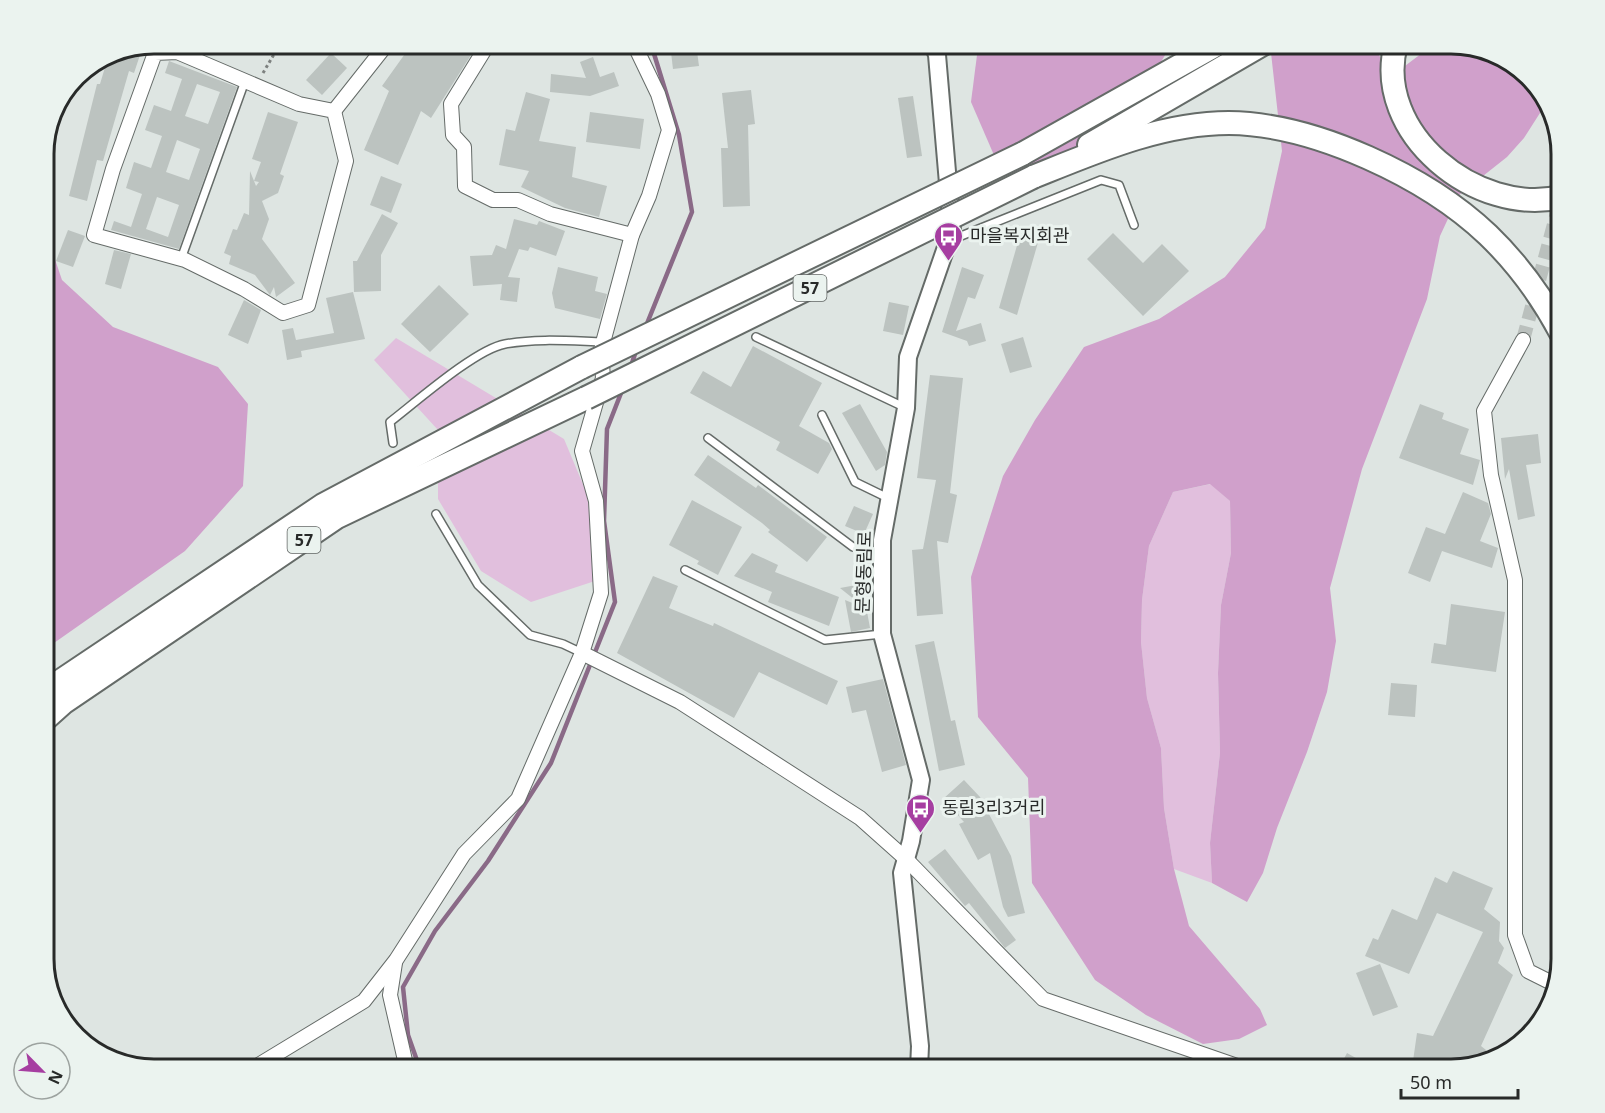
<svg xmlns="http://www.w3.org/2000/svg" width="1605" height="1113" font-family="'Noto Sans','Noto Sans KR',sans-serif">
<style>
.green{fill:#e1bfdd}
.forest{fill:#d0a0cb}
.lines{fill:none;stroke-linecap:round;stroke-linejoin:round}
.stream{stroke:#8a6a87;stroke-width:4.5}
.building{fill:#bcc3c0;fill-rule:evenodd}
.minor-tunnel{stroke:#bac0bd;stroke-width:14;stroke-dasharray:14 7;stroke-linecap:butt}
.service-casing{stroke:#656b68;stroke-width:10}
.minor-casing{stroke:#656b68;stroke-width:16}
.tertiary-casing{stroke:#656b68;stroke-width:20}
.trunk-casing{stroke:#656b68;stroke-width:26}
.path{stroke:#7d817f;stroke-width:3;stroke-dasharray:3 3;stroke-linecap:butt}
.service{stroke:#fff;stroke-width:7}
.minor{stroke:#fff;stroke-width:14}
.tertiary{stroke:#fff;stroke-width:16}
.trunk{stroke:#fff;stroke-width:22}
.trunk-bridge-casing{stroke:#656b68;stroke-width:26;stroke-linecap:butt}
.trunk-bridge{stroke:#fff;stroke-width:22}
.labels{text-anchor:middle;stroke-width:6;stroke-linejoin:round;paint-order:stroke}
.shield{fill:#ebf3ef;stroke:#626664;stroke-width:1.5}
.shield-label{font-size:16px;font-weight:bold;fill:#282a29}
.poi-label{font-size:18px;fill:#282a29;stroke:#ebf3ef;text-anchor:start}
.street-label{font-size:18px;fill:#282a29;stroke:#ebf3ef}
.rim{fill:none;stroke:#282a29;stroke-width:3}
</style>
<rect width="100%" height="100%" fill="#dee5e2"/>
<g class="green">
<path d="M 396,338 L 564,439 L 587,494 L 598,580 L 531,602 L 481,571 L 438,499 L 438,430 L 374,360 Z"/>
<path d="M 1211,484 L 1230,501 L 1231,553 L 1221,605 L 1218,673 L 1220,753 L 1210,843 L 1212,883 L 1174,869 L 1164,808 L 1161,748 L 1147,698 L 1141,642 L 1142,600 L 1149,546 L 1173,492 Z"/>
</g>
<g class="forest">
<path d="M 981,44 L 1172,44 L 1133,107 L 1107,137 L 1039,171 L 1003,176 L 971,102 L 977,55 Z"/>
<path d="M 1270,44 L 1371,44 L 1393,75 L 1434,44 L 1450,44 L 1512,62 L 1547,102 L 1524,138 L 1507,157 L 1459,195 L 1440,236 L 1427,299 L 1362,469 L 1330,588 L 1336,641 L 1327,692 L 1307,752 L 1277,828 L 1263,873 L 1247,902 L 1212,883 L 1210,843 L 1220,753 L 1218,673 L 1221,605 L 1231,553 L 1230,501 L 1210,484 L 1173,492 L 1149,546 L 1142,600 L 1141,642 L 1147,698 L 1161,748 L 1164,808 L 1174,869 L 1189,926 L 1260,1009 L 1267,1025 L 1239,1039 L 1203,1044 L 1146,1015 L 1095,980 L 1032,883 L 1028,778 L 978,717 L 971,577 L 1003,476 L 1035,420 L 1084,347 L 1159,319 L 1225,277 L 1265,228 L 1282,151 Z"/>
<path d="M 44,227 L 62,280 L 113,327 L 218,367 L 248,404 L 243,486 L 185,551 L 44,650 Z"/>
</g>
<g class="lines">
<g class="stream">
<path d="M 646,326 L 692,212 L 679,135 L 651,44"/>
<path d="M 630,369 L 637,348"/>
<path d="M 420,1069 L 408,1035 L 403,987 L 435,931 L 488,861 L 551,763 L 615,602 L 604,521 L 607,429 L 623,388"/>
</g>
</g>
<g class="building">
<path d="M 412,44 L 440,44 L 451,51 L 455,44 L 471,55 L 431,118 L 421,111 L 398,165 L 364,150 L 389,91 L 382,86 Z"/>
<path d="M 670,44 L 696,44 L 699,66 L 673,69 Z"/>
<path d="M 143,46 L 134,73 L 129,71 L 103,161 L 97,160 L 87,201 L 69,196 L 97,84 L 100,84 L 109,54 Z"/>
<path d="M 331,53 L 347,68 L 322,95 L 306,80 Z"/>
<path d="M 593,57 L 600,77 L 614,72 L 619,86 L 590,96 L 550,92 L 551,74 L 586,78 L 580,62 Z"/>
<path d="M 169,61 L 237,87 L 179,249 L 111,230 L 114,221 L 131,227 L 142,194 L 126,188 L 134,162 L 151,168 L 162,136 L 145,130 L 154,105 L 171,111 L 182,79 L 165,73 ZM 197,84 L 220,92 L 208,124 L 185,116 ZM 177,140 L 200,149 L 189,180 L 166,172 ZM 157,197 L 179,205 L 168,237 L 146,229 Z"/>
<path d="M 751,90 L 755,124 L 748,125 L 750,206 L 723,207 L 721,148 L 728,148 L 722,93 Z"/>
<path d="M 526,92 L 550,99 L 539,141 L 576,147 L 572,177 L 607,186 L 599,217 L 565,208 L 521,187 L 529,171 L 499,165 L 506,129 L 515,131 Z"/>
<path d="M 913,96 L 922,156 L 907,158 L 898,98 Z"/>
<path d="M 268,112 L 298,122 L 280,174 L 284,176 L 278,193 L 262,201 L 269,219 L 262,239 L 295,283 L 276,297 L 274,287 L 270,295 L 255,275 L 229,264 L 231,256 L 224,253 L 233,229 L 237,230 L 244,213 L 249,215 L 250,171 L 256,186 L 259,182 L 254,181 L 261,162 L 252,159 Z"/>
<path d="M 590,112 L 644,119 L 640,149 L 586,142 Z"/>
<path d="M 381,176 L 402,184 L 391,213 L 370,205 Z"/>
<path d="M 382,214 L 398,223 L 381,255 L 381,291 L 354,292 L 353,261 L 357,261 Z"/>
<path d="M 514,219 L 537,225 L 539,221 L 565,231 L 556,256 L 530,247 L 528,251 L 519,249 L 508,277 L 520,278 L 517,302 L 500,300 L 502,284 L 473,286 L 470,256 L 492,255 L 496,245 L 506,249 Z"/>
<path d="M 68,230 L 85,236 L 73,267 L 56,261 Z"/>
<path d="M 1113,233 L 1143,263 L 1162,244 L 1189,271 L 1143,316 L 1087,259 Z"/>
<path d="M 1020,235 L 1039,239 L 1017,315 L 999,308 Z"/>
<path d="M 114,250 L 131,254 L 121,289 L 105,284 Z"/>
<path d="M 558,267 L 598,277 L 595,291 L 607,294 L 600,319 L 555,308 L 552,293 Z"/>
<path d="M 962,267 L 984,275 L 975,299 L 968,297 L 956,331 L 981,323 L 986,341 L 969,346 L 967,341 L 942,332 Z"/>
<path d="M 439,285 L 469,314 L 430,352 L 401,324 Z"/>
<path d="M 353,292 L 365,339 L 301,351 L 302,357 L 287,360 L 282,330 L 293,328 L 296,340 L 334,333 L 326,298 Z"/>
<path d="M 244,300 L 261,310 L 248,344 L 228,335 Z"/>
<path d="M 889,302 L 909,306 L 903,335 L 883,331 Z"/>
<path d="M 1023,337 L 1032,367 L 1010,373 L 1001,344 Z"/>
<path d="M 753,346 L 822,383 L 799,426 L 829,443 L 832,449 L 818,474 L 776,450 L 780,442 L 690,393 L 703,371 L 731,387 Z"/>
<path d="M 930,375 L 963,378 L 950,493 L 957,495 L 948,543 L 937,541 L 943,614 L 917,616 L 912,550 L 923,549 L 936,480 L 917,478 Z"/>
<path d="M 860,404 L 887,452 L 885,465 L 876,471 L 842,413 Z"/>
<path d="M 1420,404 L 1444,413 L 1442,419 L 1469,429 L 1460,454 L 1480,460 L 1473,485 L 1399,458 Z"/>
<path d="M 1538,434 L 1541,463 L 1526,465 L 1535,516 L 1518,520 L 1509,469 L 1505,479 L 1501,438 Z"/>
<path d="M 708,455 L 756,488 L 758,485 L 827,537 L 807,562 L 768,532 L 770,530 L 762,523 L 694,475 Z"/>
<path d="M 1463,492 L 1488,503 L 1491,514 L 1480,541 L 1498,548 L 1492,568 L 1442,551 L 1430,582 L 1408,573 L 1426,527 L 1445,534 Z"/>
<path d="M 692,500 L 742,527 L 718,575 L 697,564 L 699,561 L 669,545 Z"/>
<path d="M 854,506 L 873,514 L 864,534 L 845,526 Z"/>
<path d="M 752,553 L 778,565 L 775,572 L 839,597 L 829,626 L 768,602 L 772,592 L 734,576 Z"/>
<path d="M 653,576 L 678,586 L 669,608 L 713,626 L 714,623 L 838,681 L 827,705 L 759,672 L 734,718 L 617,653 Z"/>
<path d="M 862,584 L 870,628 L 851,632 L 845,600 L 865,608 L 840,588 Z"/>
<path d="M 1451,604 L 1505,612 L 1496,672 L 1431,663 L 1434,643 L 1446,645 Z"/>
<path d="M 934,641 L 951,721 L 955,720 L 965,765 L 939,771 L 915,645 Z"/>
<path d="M 883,679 L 906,765 L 882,772 L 866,710 L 852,713 L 846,687 Z"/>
<path d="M 1391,683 L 1417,685 L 1415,717 L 1388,715 Z"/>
<path d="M 964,780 L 980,797 L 1011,856 L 1025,913 L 1008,917 L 1003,907 L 990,853 L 978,860 L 959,824 L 964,822 L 943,799 Z"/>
<path d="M 945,849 L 1016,940 L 1005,948 L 969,903 L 965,906 L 928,862 Z"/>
<path d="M 1453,871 L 1493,888 L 1484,909 L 1500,922 L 1499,941 L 1504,948 L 1498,963 L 1513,975 L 1481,1046 L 1486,1050 L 1485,1060 L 1451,1070 L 1422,1070 L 1423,1063 L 1413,1061 L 1417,1033 L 1433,1036 L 1483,932 L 1437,913 L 1409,974 L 1365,956 L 1373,938 L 1378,940 L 1392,909 L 1417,920 L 1435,877 L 1447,883 Z"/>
<path d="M 1380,964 L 1398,1007 L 1373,1016 L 1356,973 Z"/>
<path d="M 1347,1053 L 1377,1070 L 1338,1070 Z"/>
</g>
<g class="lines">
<path class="minor-tunnel" d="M 1523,340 L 1561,198"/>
<defs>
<g id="service">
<path d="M 951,240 L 1101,180 L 1119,185 L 1134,225"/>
<path d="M 181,259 L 245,81"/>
<path d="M 756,337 L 904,407"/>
<path d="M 822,415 L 855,482 L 888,498"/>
<path d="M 708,438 L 853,547 L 882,554"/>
<path d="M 393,443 L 390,422 C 416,402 476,349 505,344 C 537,338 571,341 603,342"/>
<path d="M 436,514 L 478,585 L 530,635 L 563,644 L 582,653"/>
<path d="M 685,570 L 825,640 L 882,634"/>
</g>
<g id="minor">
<path d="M 488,44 L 451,104 L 453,135 L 464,147 L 465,186 L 493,200 L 518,200 L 550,214 L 632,235"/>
<path d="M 177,52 L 299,104 L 334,111 L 346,161 L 308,305 L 283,313 L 244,289 L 185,260 L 94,235 L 113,169 L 155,53 Z"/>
<path d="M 334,111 L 387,44"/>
<path d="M 1523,340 L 1484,411 L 1491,475 L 1515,580 L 1515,935 L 1528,971 L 1554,984"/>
<path d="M 582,653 L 680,702 L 860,818 L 906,859 L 1043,999 L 1246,1069"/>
<path d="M 395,963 L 390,995 L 407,1069"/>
<path d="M 252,1069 L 364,1001 L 396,960 L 464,854 L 518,799 L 582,653 L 601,593 L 596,501 L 582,451 L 603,378 L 601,350 L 632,235 L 649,196 L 669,130 L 658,94 L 634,44"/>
</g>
<path id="tertiary" d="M 919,1069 L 920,1046 L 902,873 L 911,841 L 921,780 L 882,634 L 882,540 L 906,408 L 908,357 L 952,230 L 937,55 L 933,44"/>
<g id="trunk">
<path d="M 1396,44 C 1372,133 1477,217 1561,197"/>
<path d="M 1089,145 L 1263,44"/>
<path d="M 1022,154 L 1218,44"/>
<path d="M 1033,177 C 1095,152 1161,123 1229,123 C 1315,124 1427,177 1488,235 C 1518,264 1542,297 1561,333"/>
<path d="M 44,692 L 323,505 L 582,367"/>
<path d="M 44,720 L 63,703 L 337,517 L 586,398"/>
</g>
</defs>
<use href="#service" class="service-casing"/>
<use href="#minor" class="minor-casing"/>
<use href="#tertiary" class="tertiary-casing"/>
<use href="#trunk" class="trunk-casing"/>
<path class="path" d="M 263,73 L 280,44"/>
<use href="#service" class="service"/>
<use href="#minor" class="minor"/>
<use href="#tertiary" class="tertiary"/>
<use href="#trunk" class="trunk"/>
<defs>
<g id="trunk-bridge">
<path d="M 582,367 L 1022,154"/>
<path d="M 586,398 L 1033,177"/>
</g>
</defs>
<use href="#trunk-bridge" class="trunk-bridge-casing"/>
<use href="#trunk-bridge" class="trunk-bridge"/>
</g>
<defs>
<symbol id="bus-pin" viewBox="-11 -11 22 30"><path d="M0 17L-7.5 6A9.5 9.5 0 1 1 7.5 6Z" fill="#a63ea1" stroke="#ebf3ef"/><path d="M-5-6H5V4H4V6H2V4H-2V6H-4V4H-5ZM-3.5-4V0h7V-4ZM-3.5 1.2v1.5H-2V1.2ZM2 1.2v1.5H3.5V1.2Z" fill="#fff"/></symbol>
</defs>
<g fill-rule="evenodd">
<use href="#bus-pin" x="932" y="220" width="33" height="45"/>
<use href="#bus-pin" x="904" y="792" width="33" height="45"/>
</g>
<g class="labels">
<g class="shield">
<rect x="793.5" y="275" width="33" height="26" rx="4.5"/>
<rect x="287.5" y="527" width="33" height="26" rx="4.5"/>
</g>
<g class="shield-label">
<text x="810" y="294">57</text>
<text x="304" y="546">57</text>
</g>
<g class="poi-label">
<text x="970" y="242">마을복지회관</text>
<text x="942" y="814">동림3리3거리</text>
</g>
<g class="street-label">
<text transform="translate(864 572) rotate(-88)" y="6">문형동림로</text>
</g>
</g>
<path d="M0 0H1605V1113H0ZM154 54H1451A100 100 0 0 1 1551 154V959A100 100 0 0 1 1451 1059H154A100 100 0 0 1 54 959V154A100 100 0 0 1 154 54Z" fill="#ebf3ef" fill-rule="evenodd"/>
<path class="rim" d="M154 54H1451A100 100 0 0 1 1551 154V959A100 100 0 0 1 1451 1059H154A100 100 0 0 1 54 959V154A100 100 0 0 1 154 54Z"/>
<g transform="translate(42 1071) rotate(115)"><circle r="28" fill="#ebf3ef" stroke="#9da3a0" stroke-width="1.5"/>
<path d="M0-4.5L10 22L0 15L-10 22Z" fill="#a63ea1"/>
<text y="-9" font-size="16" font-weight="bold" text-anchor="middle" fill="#282a29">N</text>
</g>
<path d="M1401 1089v9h117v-9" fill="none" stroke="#282a29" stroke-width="3"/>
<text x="1410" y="1089" font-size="18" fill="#282a29" stroke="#ebf3ef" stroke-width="4.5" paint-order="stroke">50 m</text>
</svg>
